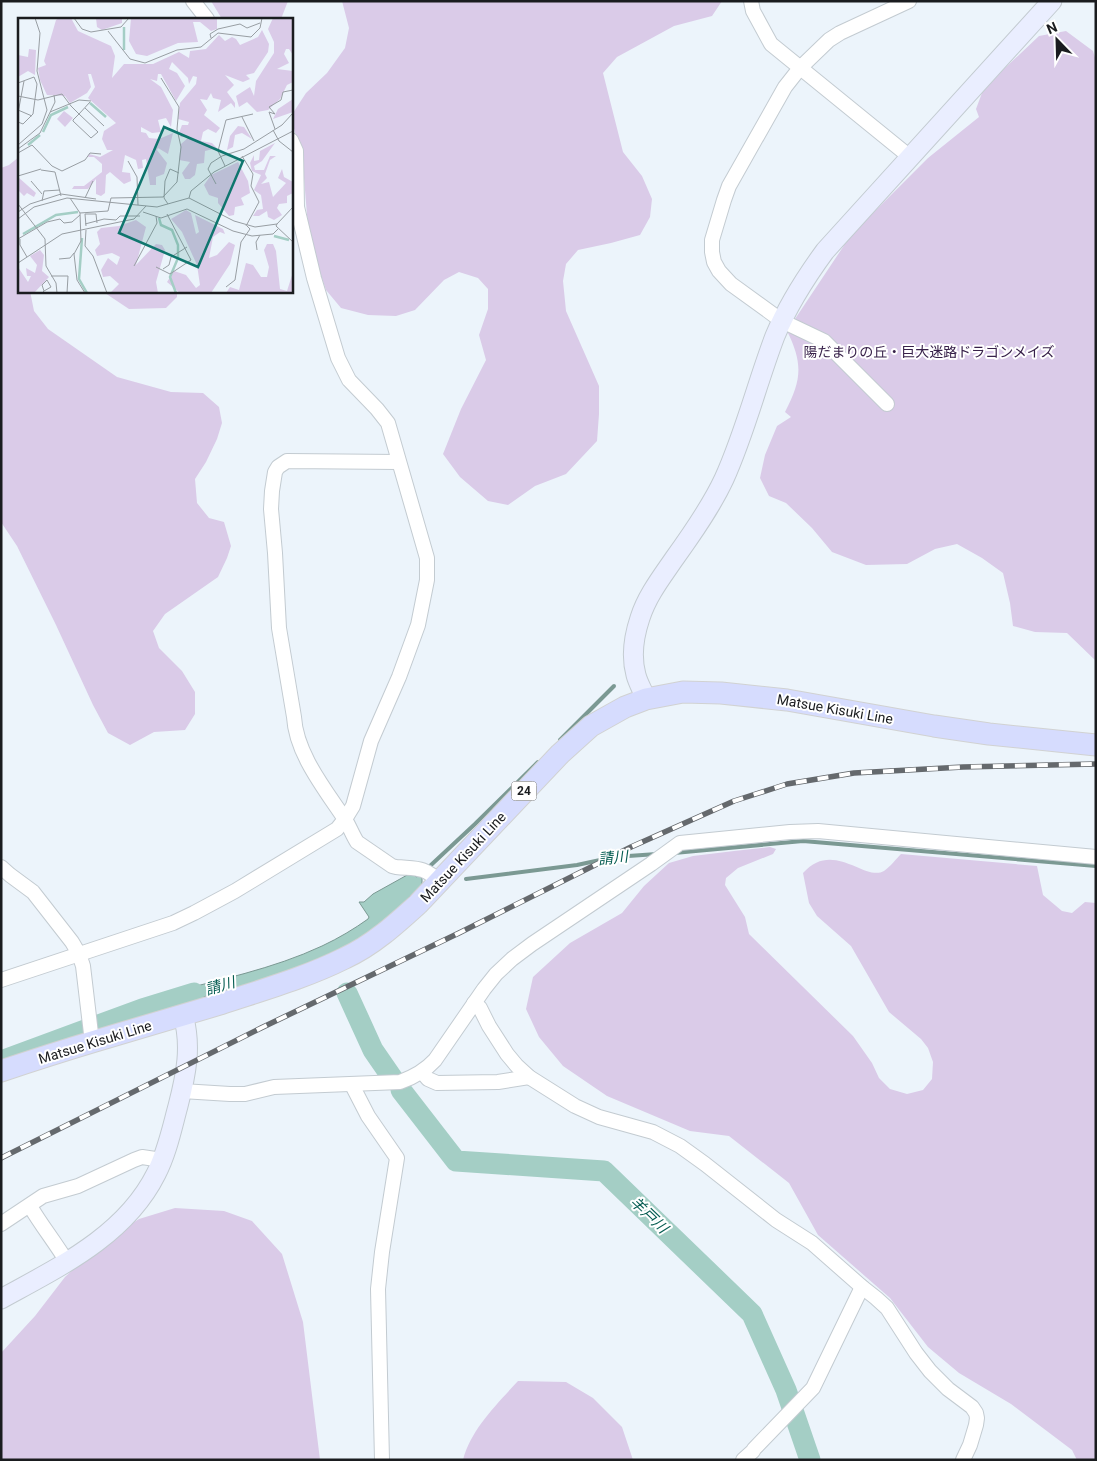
<svg xmlns="http://www.w3.org/2000/svg" width="1097" height="1461" font-family="Roboto,'Noto Sans JP',sans-serif">
<style>
.green{fill:#dacbe8}
.water{fill:#a4cec5;stroke:#7b9993}
.lines{fill:none;stroke-linecap:round;stroke-linejoin:round}
.stream{stroke:#7b9993;stroke-width:4}
.river{stroke:#a4cec5;stroke-width:21}
.street-casing{stroke:#c3cbd1;stroke-width:16}
.secondary-casing{stroke:#c3cbd1;stroke-width:21}
.primary-casing{stroke:#d1d2d2;stroke-width:23}
.street{stroke:#fff;stroke-width:14}
.secondary{stroke:#eaeeff;stroke-width:19}
.primary{stroke:#d6dcfe;stroke-width:21}
.rail-casing{stroke:#65696d;stroke-width:5.5}
.rail{stroke:#fff;stroke-width:4;stroke-dasharray:11;stroke-linecap:butt}
.labels{text-anchor:middle;stroke-width:4;stroke-linejoin:round;paint-order:stroke}
.shield{fill:#fff;stroke:#5f6062;stroke-width:1}
.shield-label{font-size:12px;font-weight:bold;fill:#1a1c1f}
.park-label{font-size:14px;fill:#372049;stroke:#fff}
.street-label{font-size:14px;fill:#1a1c1f;stroke:#fff}
.water-label{font-size:15px;font-style:italic;fill:#065d52;stroke:#fff}
.inset-river{fill:none;stroke:#a4cec5;stroke-width:2.5}
.inset-road{fill:none;stroke:#989ea3;stroke-width:1}
.view{fill:#0f766e;fill-opacity:0.15;stroke:#0f766e;stroke-width:2.5}
.inset-edge{fill:none;stroke:#1a1c1f;stroke-width:2.5}
</style>
<rect width="100%" height="100%" fill="#ecf4fb"/>
<g class="green">
<path d="M 211,1 L 288,1 L 281,19 L 222,19 Z"/>
<path d="M 342,1 L 722,1 L 712,16 L 674,26 L 617,57 L 603,73 L 623,152 L 642,176 L 652,199 L 650,217 L 640,235 L 611,243 L 578,250 L 566,264 L 563,281 L 566,311 L 599,386 L 599,414 L 597,441 L 566,474 L 535,486 L 508,505 L 488,501 L 460,477 L 443,454 L 461,409 L 486,360 L 479,335 L 488,309 L 488,289 L 478,278 L 459,272 L 444,280 L 415,310 L 396,316 L 368,315 L 341,308 L 326,290 L 309,240 L 303,165 L 291,116 L 306,93 L 327,73 L 345,48 L 349,28 Z"/>
<path d="M 1066,31 L 1093,51 L 1096,61 L 1096,661 L 1067,633 L 1035,632 L 1013,626 L 1010,603 L 1003,573 L 982,558 L 957,544 L 935,549 L 907,564 L 866,565 L 832,552 L 812,528 L 786,503 L 769,496 L 760,478 L 765,455 L 777,426 L 791,417 L 785,412 C 802,380 803,363 787,331 L 851,235 L 928,158 L 979,117 L 976,109 L 982,93 L 1005,68 L 1039,36 Z"/>
<path d="M 19,157 L 19,291 L 30,291 L 34,311 L 48,329 L 117,377 L 171,392 L 203,393 L 219,407 L 222,423 L 217,439 L 206,462 L 195,479 L 197,503 L 209,518 L 224,522 L 231,546 L 227,558 L 218,577 L 165,614 L 153,631 L 159,648 L 182,671 L 195,692 L 195,714 L 185,730 L 154,732 L 130,745 L 108,733 L 93,705 L 56,625 L 17,546 L 1,522 L 1,168 L 9,165 Z"/>
<path d="M 102,291 L 177,291 L 177,297 L 166,308 L 129,309 Z"/>
<path d="M 770,847 L 776,849 L 773,854 L 738,868 L 726,878 L 725,885 L 745,917 L 749,934 L 853,1036 L 872,1063 L 879,1078 L 890,1089 L 907,1094 L 923,1090 L 932,1079 L 933,1062 L 928,1048 L 921,1039 L 889,1012 L 851,946 L 817,916 L 809,903 L 803,873 C 833,839 865,882 884,871 C 890,867 896,859 901,854 L 1037,866 L 1043,895 L 1062,911 L 1072,913 L 1085,902 L 1096,903 L 1096,1460 L 1077,1460 L 1072,1450 L 1011,1404 L 959,1373 L 928,1347 L 890,1298 L 818,1235 L 789,1183 L 729,1136 L 690,1131 L 607,1096 L 563,1066 L 539,1037 L 526,1009 L 533,977 L 570,943 L 622,913 L 644,886 L 669,863 L 693,856 L 734,851 Z"/>
<path d="M 175,1208 L 224,1211 L 252,1221 L 282,1254 L 303,1322 L 320,1460 L 1,1460 L 1,1353 L 35,1316 L 65,1277 L 104,1241 L 139,1219 Z"/>
<path d="M 518,1381 L 566,1382 L 593,1398 L 622,1427 L 633,1460 L 463,1460 C 471,1429 497,1404 518,1381 Z"/>
</g>
<path class="water" d="M 409,874 L 414,874 L 416,877 L 420,875 L 422,879 L 422,885 L 381,924 L 338,952 L 269,978 L 169,1007 L 165,994 C 218,980 273,969 322,946 C 339,938 354,929 368,919 L 369,917 L 359,902 L 364,902 L 373,894 Z"/>
<g class="lines">
<g class="stream">
<path d="M 560,740 L 614,686"/>
<path d="M 674,853 L 803,841 L 1096,866"/>
<path d="M 431,865 L 475,824 L 538,762"/>
<path d="M 466,879 L 577,865 L 614,857 L 657,854"/>
</g>
<g class="river">
<path d="M 347,993 L 373,1050 L 393,1079"/>
<path d="M 1,1061 L 142,1009 L 194,993"/>
<path d="M 401,1090 L 456,1161 L 604,1171 L 752,1314 L 786,1390 L 810,1460"/>
</g>
<defs>
<g id="street">
<path d="M 193,1 L 207,19"/>
<path d="M 751,1 L 753,11 L 771,44 L 910,157"/>
<path d="M 887,404 L 824,341 L 782,321 L 731,284 L 719,271 L 714,262 L 712,252 L 712,240 L 724,200 L 729,186 L 785,87 L 800,68 L 829,40 L 840,33 L 909,1"/>
<path d="M 398,462 L 287,461 L 278,467 L 275,472 L 272,491 L 271,509 L 275,553 L 279,628 L 294,717 C 296,753 324,788 344,818 C 349,825 352,834 357,842 L 392,866 L 396,867 C 417,869 423,866 440,882"/>
<path d="M 1,867 L 10,875 L 33,892 L 72,942 L 79,954 L 83,966 L 92,1042"/>
<path d="M 1,980 L 173,923 L 194,913 L 235,891 L 337,829 L 345,819 L 353,806 L 371,741 L 399,677 L 418,625 L 427,580 L 427,558 L 388,423 L 377,409 L 349,380 L 338,358 L 314,278 L 297,207 L 296,151 L 291,140"/>
<path d="M 474,1003 L 480,1008 L 489,1026 L 507,1054 L 517,1066 L 529,1077 L 575,1106 L 599,1117 L 653,1132 L 680,1146 L 705,1164 L 776,1220 L 812,1243 L 862,1287 L 876,1298 L 887,1308 L 916,1353 L 930,1371 L 948,1389 L 972,1407 L 976,1413 L 977,1418 L 976,1425 L 970,1445 L 963,1460"/>
<path d="M 422,1072 L 428,1079 L 437,1083 L 498,1082 L 529,1077"/>
<path d="M 352,1085 L 368,1116 L 397,1158 L 382,1252 L 378,1289 L 382,1460"/>
<path d="M 182,1091 L 230,1094 L 245,1094 L 274,1087 L 400,1082 C 414,1077 425,1071 435,1060 L 484,989 L 496,974 L 512,959 L 532,944 L 651,864 L 680,843 L 790,832 L 818,831 L 1096,857"/>
<path d="M 30,1206 C 41,1225 55,1242 67,1262"/>
<path d="M 1,1224 L 43,1196 L 78,1186 L 134,1160 L 142,1157 L 162,1160"/>
<path d="M 743,1460 L 753,1451 L 754,1449 L 813,1388 L 862,1287"/>
</g>
<g id="secondary">
<path d="M 646,699 C 643,691 638,683 636,675 C 631,657 634,636 640,618 C 647,596 661,578 674,559 C 692,534 711,507 724,479 C 745,433 757,383 775,336 C 788,305 806,277 825,251 L 1052,1"/>
<path d="M 1,1299 C 59,1267 125,1236 156,1174 C 167,1153 172,1128 178,1106 C 186,1075 192,1046 183,1015"/>
</g>
<path id="primary" d="M 1,1071 C 31,1061 62,1051 92,1042 C 135,1029 177,1017 220,1004 C 262,990 305,978 345,958 C 373,945 396,924 418,904 L 560,754 L 591,726 L 625,707 L 646,699 L 683,692 L 721,693 L 787,700 L 934,726 L 989,734 L 1096,745"/>
</defs>
<use href="#street" class="street-casing"/>
<use href="#secondary" class="secondary-casing"/>
<use href="#primary" class="primary-casing"/>
<use href="#street" class="street"/>
<use href="#secondary" class="secondary"/>
<use href="#primary" class="primary"/>
<defs>
<path id="rail" d="M 1,1158 L 261,1028 L 459,933 L 631,847 L 734,801 L 787,784 L 854,773 L 963,767 L 1096,764"/>
</defs>
<use href="#rail" class="rail-casing"/>
<use href="#rail" class="rail"/>
</g>
<g class="labels">
<rect class="shield" x="511.5" y="781.5" width="25" height="19" rx="4"/>
<g class="shield-label">
<text x="524" y="795">24</text>
</g>
<g class="park-label">
<text x="929" y="357">陽だまりの丘・巨大迷路ドラゴンメイズ</text>
</g>
<g class="street-label">
<text transform="translate(835 709) rotate(10)" y="5">Matsue Kisuki Line</text>
<text transform="translate(463 857) rotate(-47)" y="5">Matsue Kisuki Line</text>
<text transform="translate(95 1042) rotate(-17)" y="5">Matsue Kisuki Line</text>
</g>
<g class="water-label">
<text transform="translate(613 858) rotate(-6)" y="5">請川</text>
<text transform="translate(220 986) rotate(-16)" y="5">請川</text>
<text transform="translate(649 1215) rotate(44)" y="5">羊戸川</text>
</g>
</g>
<g transform="translate(18 18)">
<rect width="275" height="275" fill="#ecf4fb"/>
<path d="M 41,0 L 53,0 L 60,13 L 93,28 L 97,38 L 94,60 L 106,46 L 135,46 L 161,34 L 171,40 L 172,33 L 188,31 L 201,17 L 207,23 L 214,19 L 218,21 L 222,27 L 240,19 L 244,12 L 251,26 L 250,34 L 236,55 L 228,57 L 232,61 L 225,64 L 207,57 L 216,67 L 209,74 L 217,85 L 217,90 L 213,85 L 200,94 L 203,82 L 195,80 L 193,75 L 189,82 L 182,81 L 189,92 L 186,97 L 202,110 L 198,115 L 190,111 L 185,114 L 183,123 L 194,125 L 199,130 L 187,133 L 186,145 L 179,146 L 177,157 L 172,161 L 167,161 L 164,155 L 172,144 L 161,142 L 163,126 L 171,119 L 163,119 L 161,115 L 164,107 L 170,107 L 171,104 L 160,101 L 162,85 L 178,66 L 179,59 L 175,58 L 171,66 L 170,60 L 154,44 L 151,51 L 159,55 L 167,68 L 158,83 L 143,56 L 140,56 L 139,63 L 132,61 L 143,69 L 155,92 L 153,109 L 148,100 L 140,102 L 143,114 L 134,115 L 123,109 L 123,114 L 128,115 L 131,120 L 141,121 L 155,115 L 150,136 L 140,130 L 139,132 L 149,145 L 146,156 L 138,159 L 138,167 L 132,167 L 128,141 L 124,142 L 125,150 L 120,151 L 118,142 L 107,137 L 104,154 L 112,155 L 113,163 L 106,166 L 92,154 L 88,157 L 87,175 L 83,178 L 78,176 L 78,161 L 70,171 L 54,171 L 56,168 L 66,168 L 84,154 L 84,146 L 76,139 L 70,139 L 71,136 L 82,139 L 95,132 L 89,132 L 84,121 L 86,113 L 98,105 L 70,80 L 77,69 L 73,56 L 70,56 L 73,69 L 69,75 L 52,85 L 47,78 L 29,77 L 22,62 L 20,50 L 28,47 L 26,43 L 38,2 ZM 78,0 L 104,0 L 104,5 L 84,12 L 79,9 ZM 113,0 L 199,0 L 199,11 L 193,13 L 182,4 L 175,4 L 180,24 L 160,25 L 129,38 L 118,36 L 111,23 ZM 255,0 L 275,0 L 275,37 L 271,31 L 268,31 L 266,36 L 271,45 L 259,51 L 275,53 L 275,64 L 269,67 L 262,81 L 250,92 L 239,94 L 229,84 L 221,89 L 218,78 L 232,69 L 236,78 L 238,63 L 256,35 L 256,24 L 250,11 ZM 11,31 L 18,32 L 17,57 L 10,53 L 0,59 L 0,37 L 10,39 ZM 275,81 L 275,94 L 255,101 L 260,91 ZM 46,93 L 55,100 L 47,109 L 39,101 ZM 220,108 L 226,109 L 234,121 L 224,115 L 217,117 L 215,129 L 209,132 L 212,118 ZM 257,125 L 244,143 L 236,148 L 237,152 L 246,152 L 252,138 L 258,138 L 252,142 L 247,156 L 249,160 L 243,166 L 251,164 L 255,179 L 268,165 L 260,160 L 264,151 L 266,159 L 275,164 L 275,175 L 269,178 L 269,185 L 261,186 L 259,190 L 264,197 L 256,202 L 250,199 L 249,193 L 241,198 L 235,198 L 239,192 L 245,191 L 243,177 L 236,172 L 243,157 L 234,153 L 232,145 L 236,137 L 236,143 L 241,142 L 242,133 ZM 220,144 L 230,163 L 232,175 L 223,180 L 226,187 L 217,189 L 216,197 L 211,198 L 200,185 L 200,180 L 191,177 L 186,167 L 193,157 ZM 0,159 L 18,175 L 16,179 L 9,175 L 6,178 L 1,173 L 2,187 ZM 168,192 L 173,195 L 178,216 L 181,214 L 177,197 L 205,211 L 207,216 L 202,214 L 195,219 L 191,240 L 199,237 L 211,224 L 217,227 L 212,246 L 193,275 L 162,275 L 149,264 L 156,253 L 168,257 L 178,270 L 182,267 L 179,247 L 164,214 L 153,201 ZM 118,202 L 128,209 L 118,247 L 138,226 L 144,227 L 147,232 L 138,264 L 140,275 L 92,275 L 101,266 L 92,258 L 85,259 L 83,252 L 90,240 L 99,247 L 102,239 L 94,235 L 79,238 L 77,232 L 82,226 L 79,214 L 83,210 L 101,208 ZM 249,226 L 255,226 L 258,233 L 262,271 L 269,273 L 275,254 L 275,275 L 208,275 L 212,269 L 221,272 L 228,245 L 235,247 L 243,259 L 249,259 L 251,249 L 246,232 ZM 22,232 L 26,237 L 24,253 L 31,259 L 16,275 L 0,275 L 0,249 L 10,264 L 13,258 L 9,258 L 8,250 L 17,255 L 19,247 L 12,238 Z" fill="#dacbe8"/>
<path class="inset-river" d="M 106,9 L 106,32M 72,85 L 88,99M 25,114 L 33,97 L 50,89M 10,127 L 22,117M 141,200 L 143,207 L 154,212 L 160,227 L 160,240 L 152,259 L 158,275M 5,216 L 38,197 L 60,194M 256,218 L 271,222M 64,220 L 61,261 L 69,275"/>
<path class="inset-road" d="M 56,0 L 64,11 L 73,14 L 103,9 L 111,0M 90,13 L 112,41 L 127,45 L 159,32 L 183,29 L 200,15 L 233,19 L 242,10 L 244,0M 193,20 L 192,16 L 200,11 L 222,6 L 229,10 L 242,5M 0,65 L 16,59 L 19,66 L 15,96 L 5,106 L 0,104M 0,78 L 20,82 L 44,76 L 53,88 L 61,96 L 80,114 L 73,120 L 55,103 L 55,102 L 61,96 L 72,84M 67,90 L 86,108M 0,92 L 14,98M 32,94 L 61,82 L 73,83M 0,95 L 6,63M 224,99 L 236,123M 257,111 L 251,94 L 257,96 L 251,89 L 263,82 L 265,74 L 275,72M 255,112 L 261,123 L 275,134M 0,127 L 24,106 L 29,92 L 19,53 L 22,15 L 17,0M 0,131 L 22,115 L 37,84 L 36,77M 0,135 L 14,127 L 34,148 L 44,153 L 67,142 L 72,135 L 83,136M 224,138 L 235,156 L 233,168 L 241,184 L 228,208M 110,143 L 119,159 L 120,187M 207,148 L 200,133 L 208,102 L 235,96M 23,152 L 37,154 L 43,178M 0,158 L 23,151M 13,163 L 24,176M 198,166 L 190,151 L 193,145 L 204,138 L 226,131 L 264,107 L 275,95M 52,180 L 62,195 L 63,223 L 56,236 L 59,262 L 67,275M 67,180 L 75,163M 171,180 L 173,173 L 196,154 L 275,113M 24,183 L 26,173 L 42,172M 0,186 L 27,221 L 28,248 L 38,265 L 39,275M 150,186 L 146,180 L 147,163 L 152,151 L 161,155M 0,194 L 12,186 L 43,176 L 78,181M 125,194 L 143,200 L 169,191 L 215,213 L 234,218 L 255,216 L 260,211M 62,195 L 90,193 L 93,180 L 145,179 L 159,164 L 163,129 L 159,111 L 161,89 L 143,60M 0,201 L 16,189 L 49,180 L 139,189 L 171,180 L 216,203 L 237,209 L 259,206 L 275,189M 67,206 L 86,201 L 98,202 L 102,198 L 122,198M 259,206 L 258,208 L 275,224M 68,208 L 67,196 L 78,196 L 79,205M 68,212 L 67,228 L 75,238 L 89,275M 0,221 L 29,204 L 42,201 L 46,205 L 54,204 L 62,197M 2,221 L 2,227 L 9,239M 239,232 L 238,224 L 242,217M 41,241 L 52,240 L 56,235M 0,245 L 44,216 L 116,201 L 128,188M 116,248 L 139,205 L 138,198M 138,249 L 152,256 L 173,242 L 149,196M 145,251 L 151,247 L 153,239 L 169,229M 33,258 L 50,258 L 49,275M 208,269 L 217,262 L 223,224 L 232,211 L 229,208M 24,275 L 26,273 L 33,269 L 29,262 L 24,267 L 26,273"/>
<path class="view" d="M 146,109 L 225,143 L 180,249 L 101,215 Z"/>
<rect width="275" height="275" class="inset-edge"/>
</g>
<rect width="1097" height="1461" fill="none" stroke="#1a1c1f" stroke-width="5"/>
<g transform="translate(1057 40) rotate(337)" stroke="#ffffff" stroke-width="4" paint-order="stroke">
<path d="M0-4L9 19L0 12L-9 19Z" fill="#1a1c1f"/>
<text y="-8" font-size="14" font-weight="bold" text-anchor="middle" fill="#1a1c1f">N</text>
</g>
</svg>
